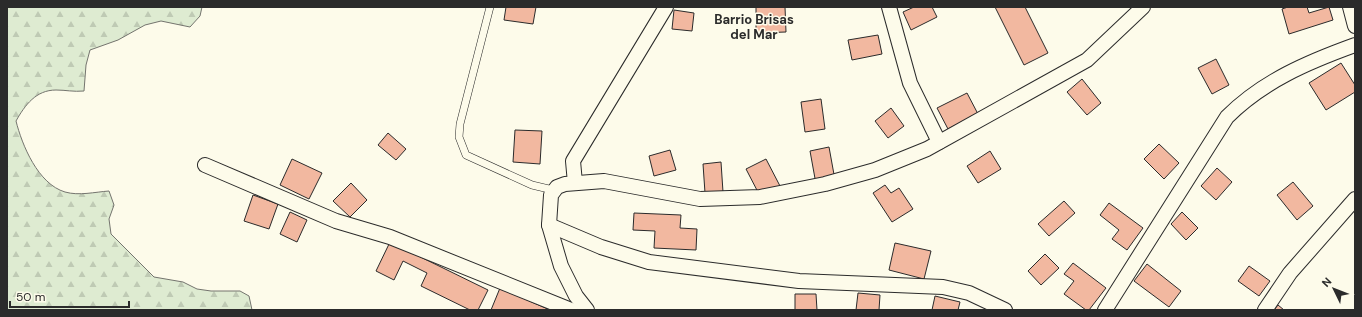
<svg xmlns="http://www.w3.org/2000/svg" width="1362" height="317" font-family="'DM Sans',sans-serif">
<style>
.forest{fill:url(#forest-firs);stroke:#74746e}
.building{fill:#f2b8a0;stroke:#2b2b2b}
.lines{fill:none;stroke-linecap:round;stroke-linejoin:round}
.lane-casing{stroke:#2b2b2b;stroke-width:8}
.street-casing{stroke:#2b2b2b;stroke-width:16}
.lane{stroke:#fdfbea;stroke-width:7}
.street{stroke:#fdfbea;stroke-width:14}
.labels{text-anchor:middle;stroke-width:3;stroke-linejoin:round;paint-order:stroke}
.neighbourhood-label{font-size:13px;font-weight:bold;fill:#2b2b2b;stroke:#fdfbea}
</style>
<defs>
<pattern id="forest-firs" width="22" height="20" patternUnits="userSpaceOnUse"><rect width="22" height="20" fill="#deebd1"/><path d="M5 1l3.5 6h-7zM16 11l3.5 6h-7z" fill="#bfcab4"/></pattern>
</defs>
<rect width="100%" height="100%" fill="#fdfbea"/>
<path class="forest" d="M 7,7 L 202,7 L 200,16 L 190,27 L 161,21 L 145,25 L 118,40 L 90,50 L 86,65 L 84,91 C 73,92 66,90 56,90 C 36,90 25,105 16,121 C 22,145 38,184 65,192 C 79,196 95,192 109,191 L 114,205 L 109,219 L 111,234 L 154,277 L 183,282 L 197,289 L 211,291 L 240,291 L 249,296 L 252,310 L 7,310 Z"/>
<g class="building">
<path d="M 506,7 L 536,7 L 533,24 L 504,20 Z"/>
<path d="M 756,7 L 785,7 L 786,32 L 756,33 Z"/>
<path d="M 914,7 L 932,7 L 937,17 L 911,30 L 903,12 Z"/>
<path d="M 995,7 L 1025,7 L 1048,53 L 1024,65 Z"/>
<path d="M 1288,7 L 1307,7 L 1309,13 L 1329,7 L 1333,20 L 1289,34 L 1282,9 Z"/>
<path d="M 674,10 L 694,13 L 692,31 L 672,29 Z"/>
<path d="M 878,35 L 882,54 L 852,60 L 848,40 Z"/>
<path d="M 1216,59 L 1229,85 L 1212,94 L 1198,68 Z"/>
<path d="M 1341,63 L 1355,85 L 1355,92 L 1326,110 L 1309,83 Z"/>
<path d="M 1082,79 L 1101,103 L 1087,115 L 1067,92 Z"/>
<path d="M 967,93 L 978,114 L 948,129 L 937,108 Z"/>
<path d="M 821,99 L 825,129 L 805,132 L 801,102 Z"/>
<path d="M 891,108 L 904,126 L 888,138 L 875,121 Z"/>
<path d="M 515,130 L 542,131 L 540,164 L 513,162 Z"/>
<path d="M 388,133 L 406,149 L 396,160 L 378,145 Z"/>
<path d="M 1159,144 L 1179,163 L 1164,179 L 1144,159 Z"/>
<path d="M 829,147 L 835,180 L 816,184 L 810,151 Z"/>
<path d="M 670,150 L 676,170 L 654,176 L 649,156 Z"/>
<path d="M 990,151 L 1001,169 L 978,183 L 967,166 Z"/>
<path d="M 292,159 L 322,173 L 309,199 L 280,185 Z"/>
<path d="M 766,159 L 780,186 L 760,196 L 746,169 Z"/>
<path d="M 721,162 L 723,192 L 705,193 L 703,164 Z"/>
<path d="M 1217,168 L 1232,182 L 1216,200 L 1201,186 Z"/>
<path d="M 1293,182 L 1313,206 L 1297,220 L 1277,195 Z"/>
<path d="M 351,183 L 367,200 L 350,217 L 333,201 Z"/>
<path d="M 885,185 L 891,193 L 899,188 L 913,209 L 892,222 L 873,193 Z"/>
<path d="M 253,195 L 278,204 L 269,229 L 244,221 Z"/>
<path d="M 1064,201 L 1075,213 L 1049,236 L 1038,224 Z"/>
<path d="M 1109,203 L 1143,228 L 1127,250 L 1112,239 L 1119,230 L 1100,215 Z"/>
<path d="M 290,212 L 307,220 L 297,242 L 280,234 Z"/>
<path d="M 1182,212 L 1198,228 L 1186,240 L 1171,224 Z"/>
<path d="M 634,213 L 681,215 L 680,228 L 697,229 L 696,250 L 654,248 L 655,231 L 633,230 Z"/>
<path d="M 390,242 L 488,290 L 478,310 L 470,310 L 421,286 L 427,273 L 403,261 L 394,280 L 376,271 Z"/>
<path d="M 895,243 L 931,251 L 924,279 L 889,270 Z"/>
<path d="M 1045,254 L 1059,268 L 1041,285 L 1028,271 Z"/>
<path d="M 1073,263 L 1106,288 L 1089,310 L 1086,310 L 1064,294 L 1074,281 L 1064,274 Z"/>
<path d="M 1147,264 L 1181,291 L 1169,307 L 1134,281 Z"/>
<path d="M 1249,266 L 1270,281 L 1259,296 L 1238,281 Z"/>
<path d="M 500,288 L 550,310 L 491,310 Z"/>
<path d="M 858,293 L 880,295 L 879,310 L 856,310 Z"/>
<path d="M 795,294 L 816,294 L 817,310 L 795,310 Z"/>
<path d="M 935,296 L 960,302 L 958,310 L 932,310 Z"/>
<path d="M 1278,305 L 1284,310 L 1274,310 Z"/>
</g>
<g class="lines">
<defs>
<path id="lane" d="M 490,7 L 460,124 L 459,137 L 466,155 L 532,185 L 553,190"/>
<g id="street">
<path d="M 889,7 L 910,83 L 939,142"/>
<path d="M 1350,7 L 1355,26"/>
<path d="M 205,165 L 336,221 L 390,237 L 571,310"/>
<path d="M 575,183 L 573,161 L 666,7"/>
<path d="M 549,225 L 601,247 L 649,262 L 799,281 L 943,287 L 969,293 L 1005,310"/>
<path d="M 587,310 L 576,296 L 561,266 L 549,225 L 551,195 L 557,187 L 565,184 L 604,181 L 700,199 L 760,197 L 825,184 L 875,170 L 927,149 L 1087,60 L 1143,7"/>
<path d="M 1105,310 L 1227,117 C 1263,81 1308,62 1355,45"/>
<path d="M 1265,310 L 1290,273 L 1355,199"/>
</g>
</defs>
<use href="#lane" class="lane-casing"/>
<use href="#street" class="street-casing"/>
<use href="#lane" class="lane"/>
<use href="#street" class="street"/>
</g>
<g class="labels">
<g class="neighbourhood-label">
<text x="754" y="24">Barrio Brisas<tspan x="754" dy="15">del Mar</tspan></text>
</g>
</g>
<rect width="1362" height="317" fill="none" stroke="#2b2b2b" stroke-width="16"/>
<g transform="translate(1334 289) rotate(313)" stroke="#fdfbea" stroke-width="3" paint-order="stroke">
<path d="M0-3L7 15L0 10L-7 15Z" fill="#2b2b2b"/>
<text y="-6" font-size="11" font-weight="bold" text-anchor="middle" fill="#2b2b2b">N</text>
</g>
<path d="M10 301v6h119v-6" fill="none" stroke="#2b2b2b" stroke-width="2"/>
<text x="16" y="301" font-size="12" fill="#2b2b2b" stroke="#fdfbea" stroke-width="3" paint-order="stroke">50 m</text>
</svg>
